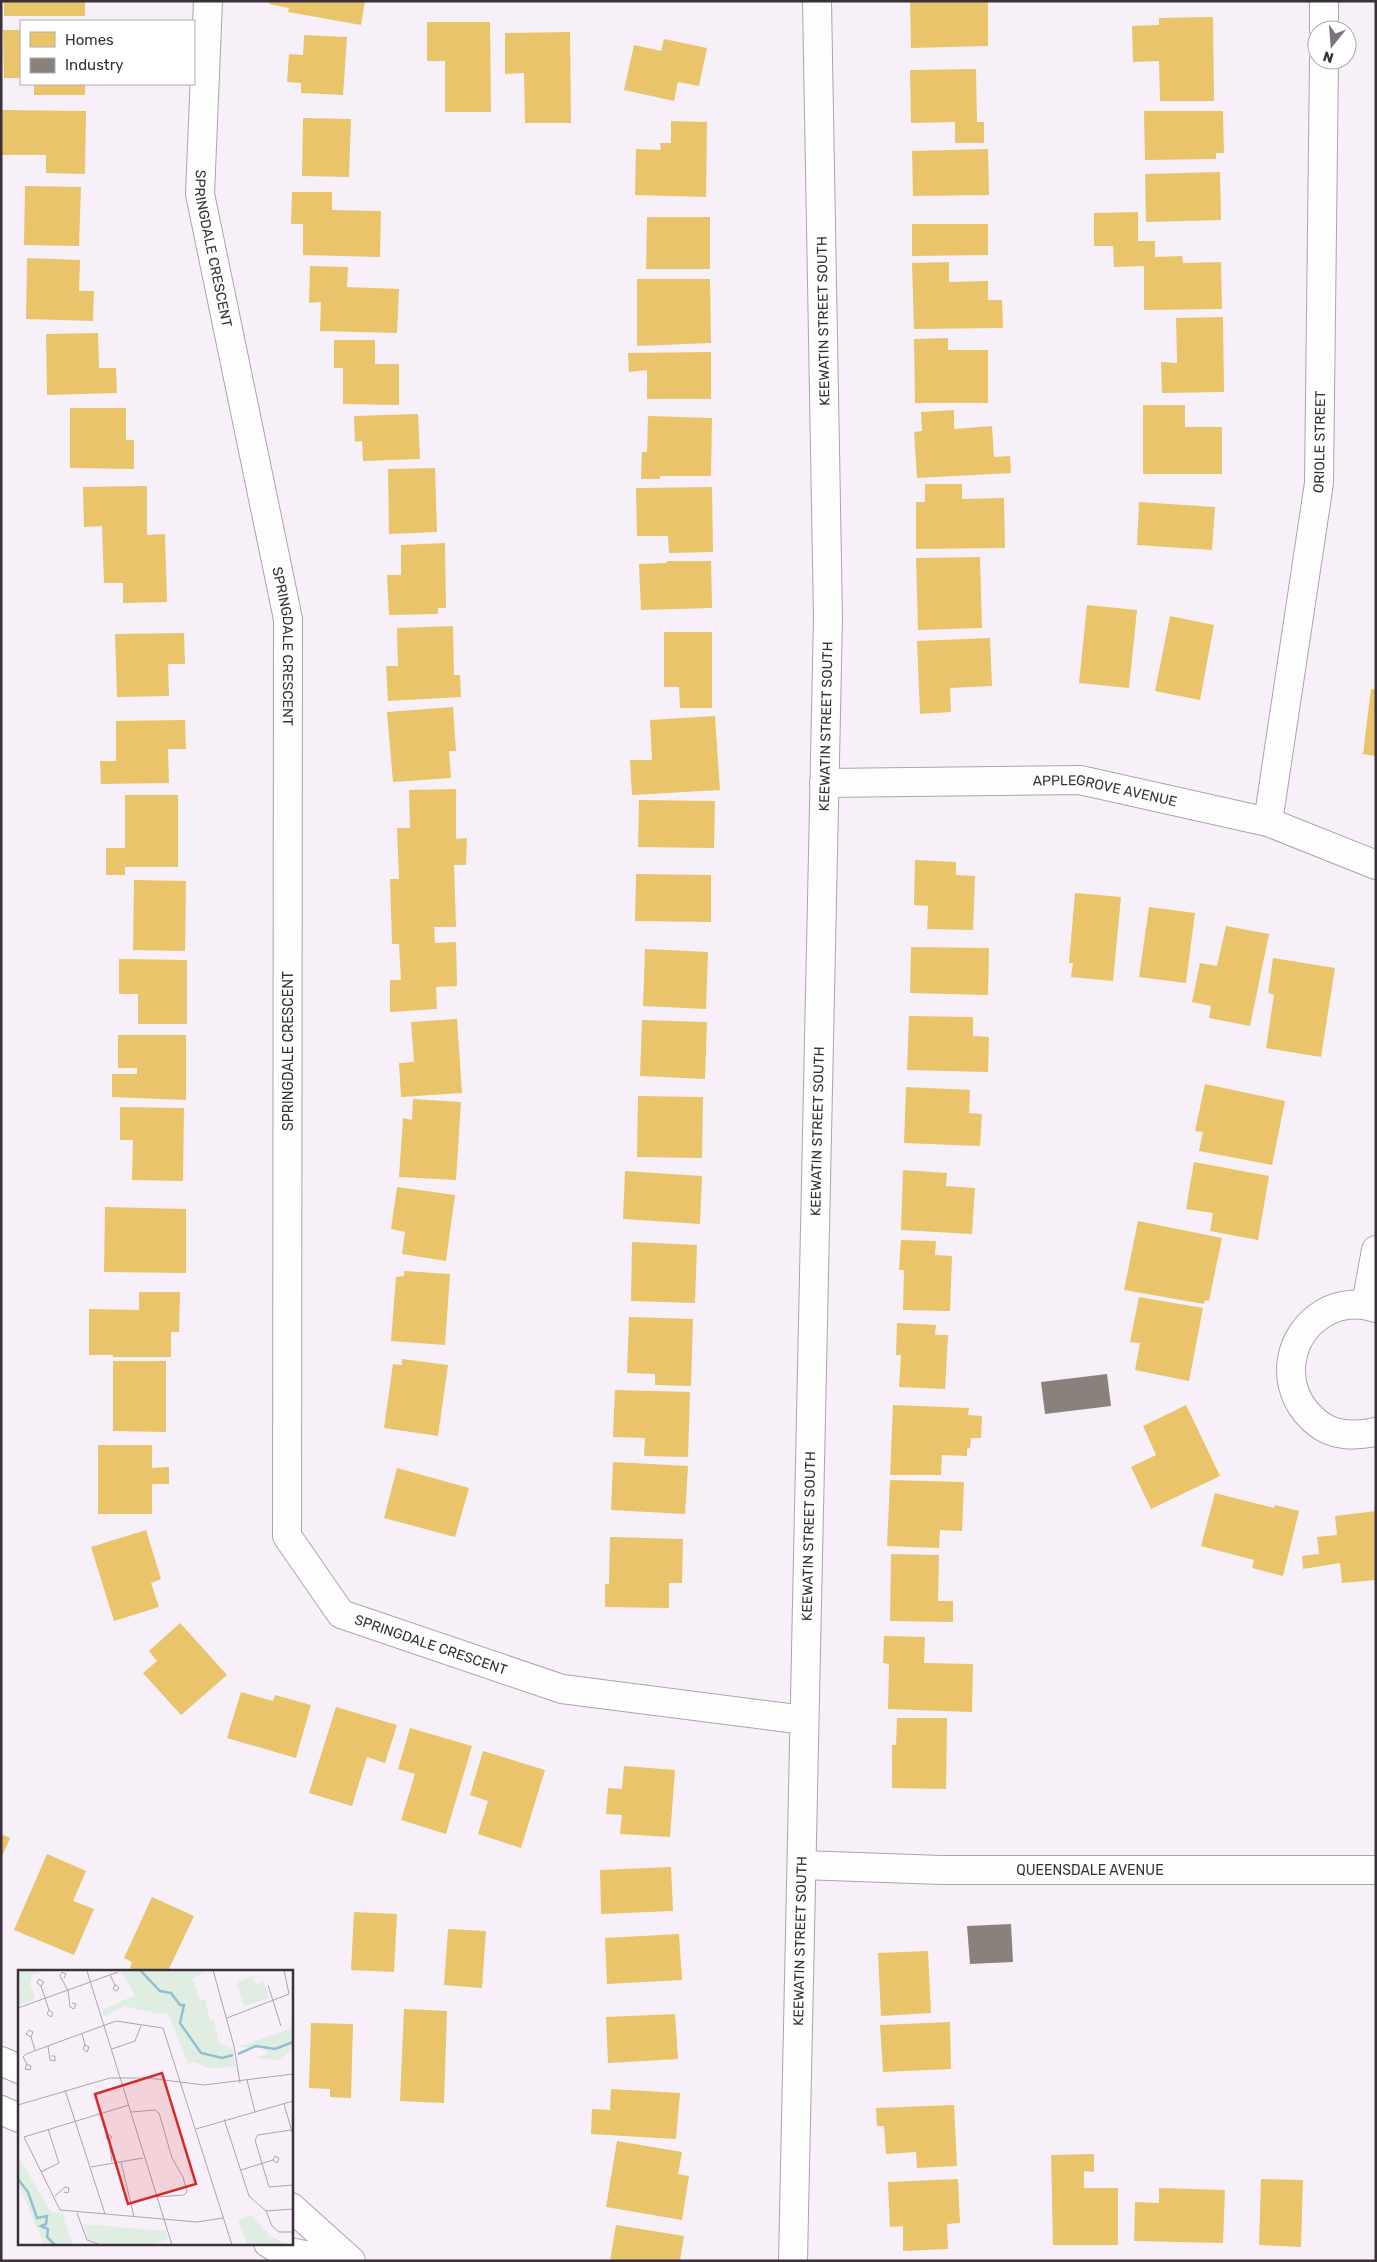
<svg xmlns="http://www.w3.org/2000/svg" width="1377" height="2262" font-family="Rubik,sans-serif">
<style>
.homes{fill:#e9c46a}
.industry{fill:#8a817c}
.lines{fill:none;stroke-linecap:round;stroke-linejoin:round}
.street-casing{stroke:#aca4ac;stroke-width:30}
.primary-casing{stroke:#aca4ac;stroke-width:30}
.street{stroke:#fefdfe;stroke-width:28}
.primary{stroke:#fefdfe;stroke-width:28}
.labels{text-anchor:middle;stroke-width:5;stroke-linejoin:round;paint-order:stroke}
.street-label{font-size:14px;fill:#393039;stroke:#fff}
.inset-river{fill:none;stroke:#93c0d1;stroke-width:2.5}
.inset-road{fill:none;stroke:#aca3ac;stroke-width:1}
.view{fill:#d62828;fill-opacity:0.15;stroke:#d62828;stroke-width:2.5}
.inset-edge{fill:none;stroke:#393039;stroke-width:2.5}
</style>
<rect width="100%" height="100%" fill="#f8f0f8"/>
<g class="homes">
<rect x="4" y="1" width="81" height="15"/>
<path d="M 270,1 L 365,1 L 361,25 L 288,12 L 289,8 L 269,4 Z"/>
<path d="M 910,1 L 988,1 L 988,46 L 911,48 Z"/>
<path d="M 1213,17 L 1214,101 L 1160,101 L 1159,61 L 1133,62 L 1132,26 L 1159,25 L 1159,18 Z"/>
<path d="M 427,22 L 490,22 L 491,112 L 445,112 L 445,61 L 427,61 Z"/>
<path d="M 3,30 L 21,30 L 21,78 L 4,78 Z"/>
<path d="M 570,32 L 571,123 L 525,123 L 524,73 L 505,74 L 505,33 Z"/>
<path d="M 304,35 L 347,37 L 343,95 L 301,93 L 301,83 L 287,82 L 289,54 L 303,55 Z"/>
<path d="M 664,39 L 707,48 L 699,86 L 678,82 L 674,101 L 624,90 L 634,45 L 661,51 Z"/>
<path d="M 976,69 L 977,122 L 984,122 L 984,143 L 955,143 L 955,122 L 911,123 L 910,70 Z"/>
<rect x="34" y="84" width="51" height="11"/>
<path d="M 1,110 L 86,111 L 85,174 L 46,173 L 46,155 L 1,155 Z"/>
<path d="M 1144,111 L 1223,111 L 1224,153 L 1216,153 L 1216,159 L 1145,160 Z"/>
<path d="M 303,118 L 351,119 L 349,177 L 302,176 Z"/>
<path d="M 671,121 L 707,122 L 706,197 L 635,195 L 636,149 L 661,150 L 660,143 L 671,143 Z"/>
<path d="M 988,149 L 989,195 L 913,196 L 912,151 Z"/>
<path d="M 1220,172 L 1221,220 L 1146,222 L 1145,174 Z"/>
<path d="M 25,186 L 81,187 L 79,246 L 24,245 Z"/>
<path d="M 292,192 L 332,192 L 332,210 L 381,211 L 380,257 L 303,255 L 303,224 L 291,224 Z"/>
<path d="M 1138,212 L 1138,241 L 1155,241 L 1155,257 L 1182,256 L 1183,263 L 1221,262 L 1222,309 L 1144,310 L 1144,266 L 1114,267 L 1113,246 L 1094,246 L 1094,213 Z"/>
<path d="M 647,217 L 710,217 L 710,269 L 646,269 Z"/>
<path d="M 912,224 L 988,224 L 988,255 L 912,256 Z"/>
<path d="M 27,258 L 80,260 L 79,291 L 94,291 L 93,321 L 26,319 Z"/>
<path d="M 949,262 L 949,282 L 988,281 L 988,300 L 1002,300 L 1003,328 L 914,329 L 912,263 Z"/>
<path d="M 310,266 L 348,267 L 347,287 L 399,289 L 397,333 L 320,331 L 321,302 L 309,303 Z"/>
<path d="M 637,279 L 710,279 L 711,343 L 637,346 Z"/>
<path d="M 1223,317 L 1224,392 L 1162,393 L 1161,362 L 1177,363 L 1176,318 Z"/>
<path d="M 98,333 L 99,368 L 116,368 L 117,393 L 47,395 L 46,334 Z"/>
<path d="M 948,338 L 948,350 L 988,350 L 988,403 L 915,403 L 914,339 Z"/>
<path d="M 334,340 L 375,340 L 375,364 L 399,364 L 399,405 L 343,404 L 343,368 L 334,368 Z"/>
<path d="M 711,352 L 711,399 L 647,399 L 647,370 L 629,372 L 628,353 Z"/>
<path d="M 1143,405 L 1185,405 L 1185,427 L 1222,427 L 1222,474 L 1143,474 Z"/>
<path d="M 70,408 L 126,408 L 126,440 L 134,440 L 134,469 L 70,468 Z"/>
<path d="M 954,410 L 954,429 L 992,426 L 994,457 L 1010,456 L 1011,473 L 917,478 L 914,432 L 922,431 L 921,412 Z"/>
<path d="M 418,414 L 420,459 L 363,461 L 362,441 L 355,442 L 354,416 Z"/>
<path d="M 648,416 L 712,418 L 711,476 L 660,476 L 660,479 L 641,479 L 642,452 L 647,452 Z"/>
<path d="M 435,468 L 437,532 L 389,534 L 388,469 Z"/>
<path d="M 925,484 L 962,484 L 962,499 L 1004,498 L 1005,548 L 916,549 L 916,502 L 925,502 Z"/>
<path d="M 147,486 L 147,535 L 165,534 L 167,602 L 123,603 L 123,583 L 104,583 L 102,526 L 84,527 L 83,487 Z"/>
<path d="M 712,487 L 713,552 L 669,553 L 668,536 L 637,536 L 636,488 Z"/>
<path d="M 1139,502 L 1215,507 L 1212,550 L 1137,545 Z"/>
<path d="M 445,543 L 446,608 L 438,608 L 438,614 L 389,615 L 387,575 L 401,575 L 401,545 Z"/>
<path d="M 980,557 L 982,628 L 918,630 L 916,558 Z"/>
<path d="M 667,561 L 711,561 L 712,608 L 641,610 L 639,564 L 667,563 Z"/>
<path d="M 1087,605 L 1137,610 L 1129,688 L 1079,683 Z"/>
<path d="M 1170,616 L 1214,625 L 1200,700 L 1155,691 Z"/>
<path d="M 453,626 L 454,675 L 460,675 L 461,697 L 388,701 L 386,666 L 398,666 L 397,628 Z"/>
<path d="M 664,632 L 712,632 L 712,708 L 680,708 L 679,687 L 664,687 Z"/>
<path d="M 184,633 L 185,664 L 168,664 L 169,696 L 117,697 L 115,634 Z"/>
<path d="M 990,638 L 992,686 L 950,688 L 951,712 L 920,714 L 917,641 Z"/>
<path d="M 1371,689 L 1376,690 L 1376,756 L 1363,754 Z"/>
<path d="M 453,707 L 456,751 L 449,751 L 451,778 L 393,782 L 387,712 Z"/>
<path d="M 715,716 L 720,790 L 632,795 L 630,760 L 652,760 L 650,720 Z"/>
<path d="M 185,720 L 186,749 L 168,749 L 169,783 L 101,784 L 100,761 L 116,761 L 116,721 Z"/>
<path d="M 456,789 L 456,839 L 467,838 L 466,865 L 454,865 L 456,927 L 434,927 L 435,943 L 456,942 L 457,986 L 436,987 L 437,1009 L 390,1012 L 390,980 L 401,980 L 399,944 L 392,944 L 390,879 L 399,879 L 397,828 L 410,828 L 409,790 Z"/>
<path d="M 125,795 L 178,795 L 178,867 L 125,867 L 125,875 L 106,875 L 106,848 L 125,848 Z"/>
<path d="M 639,800 L 715,801 L 714,848 L 638,847 Z"/>
<path d="M 915,860 L 956,862 L 956,875 L 975,876 L 973,930 L 927,929 L 928,906 L 914,905 Z"/>
<path d="M 636,874 L 711,875 L 711,922 L 635,921 Z"/>
<path d="M 134,880 L 186,881 L 185,951 L 133,950 Z"/>
<path d="M 1075,893 L 1121,897 L 1113,981 L 1071,977 L 1073,963 L 1069,963 Z"/>
<path d="M 1149,907 L 1195,913 L 1186,983 L 1139,977 Z"/>
<path d="M 1226,926 L 1269,934 L 1250,1026 L 1209,1018 L 1211,1006 L 1192,1002 L 1200,963 L 1217,966 Z"/>
<path d="M 911,947 L 989,948 L 988,995 L 910,993 Z"/>
<path d="M 645,949 L 708,952 L 706,1009 L 643,1006 Z"/>
<path d="M 1273,958 L 1335,968 L 1321,1057 L 1266,1048 L 1274,995 L 1268,993 Z"/>
<path d="M 119,959 L 187,960 L 187,1024 L 138,1024 L 138,994 L 119,994 Z"/>
<path d="M 909,1016 L 973,1017 L 973,1036 L 989,1037 L 988,1072 L 907,1070 Z"/>
<path d="M 457,1019 L 462,1093 L 401,1097 L 399,1063 L 414,1062 L 411,1022 Z"/>
<path d="M 642,1020 L 707,1022 L 705,1079 L 640,1076 Z"/>
<path d="M 118,1035 L 186,1035 L 186,1100 L 112,1097 L 112,1074 L 137,1074 L 137,1068 L 118,1068 Z"/>
<path d="M 1205,1084 L 1285,1101 L 1272,1165 L 1199,1151 L 1203,1132 L 1195,1131 Z"/>
<path d="M 906,1087 L 970,1090 L 969,1113 L 982,1114 L 980,1146 L 904,1143 Z"/>
<path d="M 638,1096 L 703,1097 L 702,1158 L 637,1157 Z"/>
<path d="M 413,1099 L 461,1102 L 456,1180 L 399,1177 L 403,1118 L 412,1120 Z"/>
<path d="M 120,1107 L 184,1108 L 183,1181 L 132,1180 L 133,1140 L 120,1140 Z"/>
<path d="M 1194,1162 L 1269,1176 L 1258,1240 L 1210,1231 L 1213,1213 L 1186,1209 Z"/>
<path d="M 903,1170 L 947,1173 L 946,1186 L 975,1188 L 972,1234 L 901,1230 Z"/>
<path d="M 625,1171 L 702,1176 L 700,1224 L 623,1219 Z"/>
<path d="M 397,1187 L 455,1195 L 446,1261 L 402,1254 L 405,1232 L 391,1229 Z"/>
<path d="M 105,1207 L 186,1209 L 186,1273 L 104,1272 Z"/>
<path d="M 1138,1221 L 1222,1238 L 1209,1301 L 1205,1300 L 1204,1304 L 1124,1290 Z"/>
<path d="M 901,1240 L 936,1241 L 935,1255 L 952,1256 L 950,1311 L 903,1310 L 904,1270 L 899,1270 Z"/>
<path d="M 632,1242 L 697,1245 L 695,1303 L 631,1301 Z"/>
<path d="M 404,1271 L 450,1274 L 445,1345 L 391,1341 L 396,1277 L 404,1276 Z"/>
<path d="M 139,1292 L 180,1292 L 179,1332 L 171,1332 L 171,1357 L 113,1357 L 113,1355 L 89,1355 L 89,1309 L 139,1310 Z"/>
<path d="M 1139,1297 L 1203,1308 L 1189,1381 L 1135,1370 L 1140,1343 L 1130,1342 Z"/>
<path d="M 629,1317 L 693,1319 L 691,1386 L 655,1385 L 655,1374 L 627,1373 Z"/>
<path d="M 897,1323 L 936,1325 L 935,1335 L 948,1335 L 945,1389 L 899,1387 L 901,1355 L 896,1355 Z"/>
<path d="M 402,1359 L 448,1365 L 438,1436 L 384,1428 L 393,1364 L 402,1365 Z"/>
<path d="M 113,1361 L 166,1361 L 166,1432 L 113,1431 Z"/>
<path d="M 615,1390 L 690,1392 L 688,1457 L 644,1456 L 645,1438 L 613,1437 Z"/>
<path d="M 893,1405 L 969,1408 L 968,1415 L 982,1416 L 981,1438 L 971,1438 L 970,1448 L 967,1449 L 967,1456 L 942,1455 L 941,1475 L 890,1475 Z"/>
<path d="M 1186,1405 L 1220,1476 L 1151,1509 L 1131,1467 L 1156,1455 L 1143,1426 Z"/>
<path d="M 98,1445 L 152,1445 L 152,1468 L 169,1467 L 169,1484 L 152,1484 L 152,1514 L 98,1514 Z"/>
<path d="M 613,1462 L 688,1466 L 685,1514 L 611,1510 Z"/>
<path d="M 397,1468 L 469,1488 L 455,1537 L 384,1518 Z"/>
<path d="M 890,1480 L 964,1482 L 962,1531 L 940,1530 L 939,1548 L 887,1546 Z"/>
<path d="M 1215,1493 L 1274,1508 L 1275,1505 L 1299,1511 L 1283,1576 L 1252,1568 L 1254,1560 L 1201,1546 Z"/>
<path d="M 1376,1511 L 1376,1580 L 1342,1583 L 1340,1563 L 1303,1569 L 1302,1556 L 1319,1554 L 1317,1537 L 1337,1535 L 1335,1516 Z"/>
<path d="M 146,1530 L 161,1579 L 151,1583 L 159,1607 L 114,1621 L 91,1547 Z"/>
<path d="M 610,1537 L 683,1539 L 682,1583 L 669,1583 L 669,1608 L 605,1607 L 605,1584 L 609,1584 Z"/>
<path d="M 891,1554 L 939,1555 L 938,1601 L 953,1601 L 953,1622 L 890,1621 Z"/>
<path d="M 180,1623 L 227,1675 L 181,1715 L 143,1673 L 157,1661 L 149,1651 Z"/>
<path d="M 884,1636 L 925,1637 L 924,1663 L 973,1664 L 972,1712 L 888,1709 L 889,1664 L 883,1663 Z"/>
<path d="M 241,1692 L 273,1701 L 275,1695 L 311,1705 L 296,1758 L 227,1738 Z"/>
<path d="M 336,1707 L 397,1725 L 385,1763 L 367,1757 L 352,1806 L 309,1793 Z"/>
<path d="M 897,1718 L 947,1718 L 946,1789 L 892,1788 L 892,1745 L 896,1745 Z"/>
<path d="M 410,1728 L 472,1746 L 446,1834 L 401,1820 L 415,1774 L 398,1769 Z"/>
<path d="M 483,1751 L 545,1770 L 521,1848 L 478,1834 L 488,1801 L 470,1795 Z"/>
<path d="M 624,1766 L 675,1770 L 670,1837 L 620,1834 L 622,1815 L 606,1814 L 608,1788 L 622,1789 Z"/>
<path d="M 1,1834 L 10,1838 L 1,1859 Z"/>
<path d="M 47,1854 L 86,1871 L 73,1901 L 94,1909 L 74,1955 L 14,1930 Z"/>
<path d="M 671,1867 L 673,1911 L 601,1914 L 600,1870 Z"/>
<path d="M 152,1897 L 194,1916 L 168,1971 L 137,1971 L 130,1968 L 132,1962 L 124,1958 Z"/>
<path d="M 354,1912 L 397,1914 L 394,1972 L 351,1970 Z"/>
<path d="M 448,1929 L 486,1931 L 482,1988 L 444,1985 Z"/>
<path d="M 679,1934 L 682,1980 L 607,1984 L 605,1938 Z"/>
<path d="M 928,1951 L 931,2013 L 881,2016 L 878,1953 Z"/>
<path d="M 404,2009 L 447,2011 L 444,2103 L 400,2101 Z"/>
<path d="M 675,2014 L 678,2059 L 608,2063 L 606,2017 Z"/>
<path d="M 950,2022 L 951,2069 L 883,2072 L 880,2025 Z"/>
<path d="M 311,2023 L 353,2024 L 351,2098 L 330,2097 L 330,2089 L 309,2088 Z"/>
<path d="M 611,2089 L 680,2093 L 676,2139 L 591,2134 L 592,2109 L 610,2110 Z"/>
<path d="M 954,2105 L 957,2166 L 917,2168 L 916,2152 L 886,2154 L 884,2126 L 877,2126 L 876,2108 Z"/>
<path d="M 617,2141 L 682,2152 L 678,2174 L 689,2176 L 682,2220 L 606,2207 Z"/>
<path d="M 1094,2154 L 1094,2172 L 1084,2171 L 1084,2188 L 1118,2188 L 1118,2245 L 1053,2245 L 1051,2155 Z"/>
<path d="M 958,2179 L 960,2223 L 947,2224 L 948,2249 L 903,2251 L 903,2226 L 890,2227 L 888,2182 Z"/>
<path d="M 1261,2179 L 1303,2180 L 1301,2247 L 1259,2245 Z"/>
<path d="M 1159,2188 L 1225,2190 L 1223,2243 L 1134,2241 L 1135,2202 L 1159,2203 Z"/>
<path d="M 616,2225 L 684,2236 L 680,2261 L 610,2261 Z"/>
</g>
<g class="industry">
<path d="M 1107,1374 L 1111,1406 L 1045,1414 L 1041,1382 Z"/>
<path d="M 1011,1924 L 1013,1962 L 970,1964 L 967,1926 Z"/>
</g>
<g class="lines">
<defs>
<g id="street">
<path id="s1" d="M 208,1 L 200,194 L 288,619 L 287,1536 L 341,1614 L 562,1689 L 804,1720"/>
<path d="M 1324,30 L 1324,1"/>
<path id="s2" d="M 824,783 L 1080,780 L 1268,822 L 1376,865"/>
<path id="s3" d="M 1268,822 L 1319,483 L 1324,60"/>
<path d="M 1366,1304 L 1376,1250"/>
<path d="M 1376,1308 C 1359,1302 1339,1304 1324,1313 C 1289,1334 1280,1380 1306,1412 C 1313,1420 1323,1429 1334,1432 C 1348,1436 1362,1435 1376,1432"/>
<path id="s4" d="M 802,1865 L 941,1870 L 1376,1870"/>
<path id="s5" d="M 793,2261 L 828,618 L 817,1"/>
</g>
<g id="primary">
<path d="M 1,2061 L 19,2069"/>
<path d="M 1,2110 L 19,2118"/>
<path d="M 291,2207 L 351,2261"/>
<path d="M 268,2243 L 280,2250 L 334,2261"/>
</g>
</defs>
<use href="#street" class="street-casing"/>
<use href="#primary" class="primary-casing"/>
<use href="#street" class="street"/>
<use href="#primary" class="primary"/>
</g>
<g class="labels">
<g class="street-label">
<text dy="5" stroke="none"><textPath href="#s1" startOffset="249">SPRINGDALE CRESCENT</textPath></text>
<text transform="translate(823 321) rotate(-91)" y="5">KEEWATIN STREET SOUTH</text>
<text dy="5" stroke="none"><textPath href="#s3" startOffset="384">ORIOLE STREET</textPath></text>
<text dy="5" stroke="none"><textPath href="#s1" startOffset="654">SPRINGDALE CRESCENT</textPath></text>
<text dy="5" stroke="none"><textPath href="#s5" startOffset="1535">KEEWATIN STREET SOUTH</textPath></text>
<text dy="5" stroke="none"><textPath href="#s2" startOffset="282">APPLEGROVE AVENUE</textPath></text>
<text transform="translate(288 1051) rotate(-90)" y="5">SPRINGDALE CRESCENT</text>
<text dy="5" stroke="none"><textPath href="#s5" startOffset="1130">KEEWATIN STREET SOUTH</textPath></text>
<text dy="5" stroke="none"><textPath href="#s5" startOffset="725">KEEWATIN STREET SOUTH</textPath></text>
<text dy="5" stroke="none"><textPath href="#s1" startOffset="1734">SPRINGDALE CRESCENT</textPath></text>
<text dy="5" stroke="none"><textPath href="#s4" startOffset="288">QUEENSDALE AVENUE</textPath></text>
<text dy="5" stroke="none"><textPath href="#s5" startOffset="320">KEEWATIN STREET SOUTH</textPath></text>
</g>
</g>
<g transform="translate(18 1970)">
<rect width="275" height="275" fill="#f8f0f8"/>
<path d="M 235,6 L 238,14 L 245,11 L 251,28 L 226,36 L 219,12 ZM 0,186 L 33,242 L 45,243 L 47,253 L 24,240 L 20,224 L 9,214 L 0,198 Z" fill="#dfede2"/>
<path d="M 0,0 L 31,0 L 14,5 L 12,14 L 17,28 L 15,30 L 12,21 L 0,12 ZM 102,0 L 192,0 L 174,8 L 182,30 L 187,29 L 192,51 L 196,51 L 201,73 L 215,79 L 218,97 L 188,98 L 177,92 L 170,93 L 151,46 L 148,42 L 142,44 L 129,30 L 117,25 ZM 275,46 L 275,79 L 261,90 L 237,88 L 250,84 L 246,78 L 220,77 L 271,59 ZM 0,198 L 9,214 L 20,224 L 24,240 L 47,253 L 55,275 L 26,275 L 0,213 ZM 233,245 L 252,266 L 270,275 L 229,275 L 220,250 Z" fill="#dfede2"/>
<path d="M 2,9 L 8,13 L 15,30 L 1,35 ZM 117,25 L 129,30 L 142,44 L 106,36 L 87,47 L 84,40 ZM 65,254 L 148,261 L 150,269 L 131,275 L 86,275 L 70,269 Z" fill="#dfede2"/>
<path class="inset-river" d="M 122,0 L 142,21 L 153,23 L 162,35 L 166,35 L 162,53 L 183,83 L 204,88 L 215,85M 220,84 L 238,76 L 257,79 L 275,72M 0,209 L 10,222 L 19,248 L 29,246 L 28,254 L 23,256 L 30,259 L 29,267 L 37,275"/>
<path class="inset-road" d="M 195,0 L 216,76 L 222,113M 69,1 L 154,275M 92,5 L 97,15 L 95,19 L 99,21 L 101,17 L 97,15M 46,8 L 48,4 L 44,2 L 42,6 L 50,20 L 52,37 L 56,39 L 58,34 L 54,33M 250,15 L 263,56M 23,16 L 19,13 L 21,9 L 26,12 L 23,16 L 31,40 L 29,44 L 33,47 L 35,43 L 31,40M 0,38 L 100,2M 209,48 L 271,24 L 266,0M 64,64 L 67,75 L 65,79 L 69,82 L 71,77 L 67,75M 13,67 L 15,62 L 11,60 L 8,64 L 13,67 L 17,80M 30,76 L 32,90 L 37,91 L 37,86 L 33,86M 94,79 L 117,71 L 123,56M 9,94 L 7,99 L 12,100 L 13,96 L 9,94 L 5,87 L 8,84 L 98,51 L 145,58 L 214,275M 229,110 L 237,142M 47,120 L 87,244M 266,134 L 275,165M 0,135 L 92,108 L 130,108 L 186,115 L 275,104M 111,135 L 6,167 L 42,240 L 179,252 L 205,248M 113,142 L 137,140 L 141,143 L 154,188 L 165,207 L 169,222 L 166,225 L 138,227M 206,149 L 231,226 L 248,241 L 275,239M 178,159 L 275,131M 273,160 L 240,165 L 237,170 L 251,217 L 275,215M 91,170 L 94,167 L 90,164 L 88,168 L 91,170 L 94,192M 103,192 L 116,247M 73,197 L 125,188M 223,200 L 255,190 L 257,186 L 261,188 L 259,193 L 255,190M 23,202 L 41,193 L 30,159M 37,226 L 47,217 L 51,218 L 50,223 L 46,222M 248,241 L 254,256 L 261,262 L 275,262M 59,243 L 69,270 L 83,275"/>
<path class="view" d="M 144,103 L 178,214 L 110,234 L 77,124 Z"/>
<rect width="275" height="275" class="inset-edge"/>
</g>
<rect width="1377" height="2262" fill="none" stroke="#393039" stroke-width="5"/>
<rect x="20" y="20" width="175" height="65" fill="#ffffff" stroke="#b0acb0"/>
<rect x="30" y="32" width="25" height="15" fill="#e9c46a" stroke="#b0acb0"/>
<text x="65" y="45" font-size="15" fill="#393039">Homes</text>
<rect x="30" y="58" width="25" height="15" fill="#8a817c" stroke="#b0acb0"/>
<text x="65" y="70" font-size="15" fill="#393039">Industry</text>
<g transform="translate(1332 45) rotate(197)"><circle r="24" fill="#ffffff" stroke="#b0acb0"/>
<path d="M0-4L9 19L0 12L-9 19Z" fill="#7c737c"/>
<text y="-8" font-size="14" font-weight="bold" text-anchor="middle" fill="#393039">N</text>
</g>
</svg>
